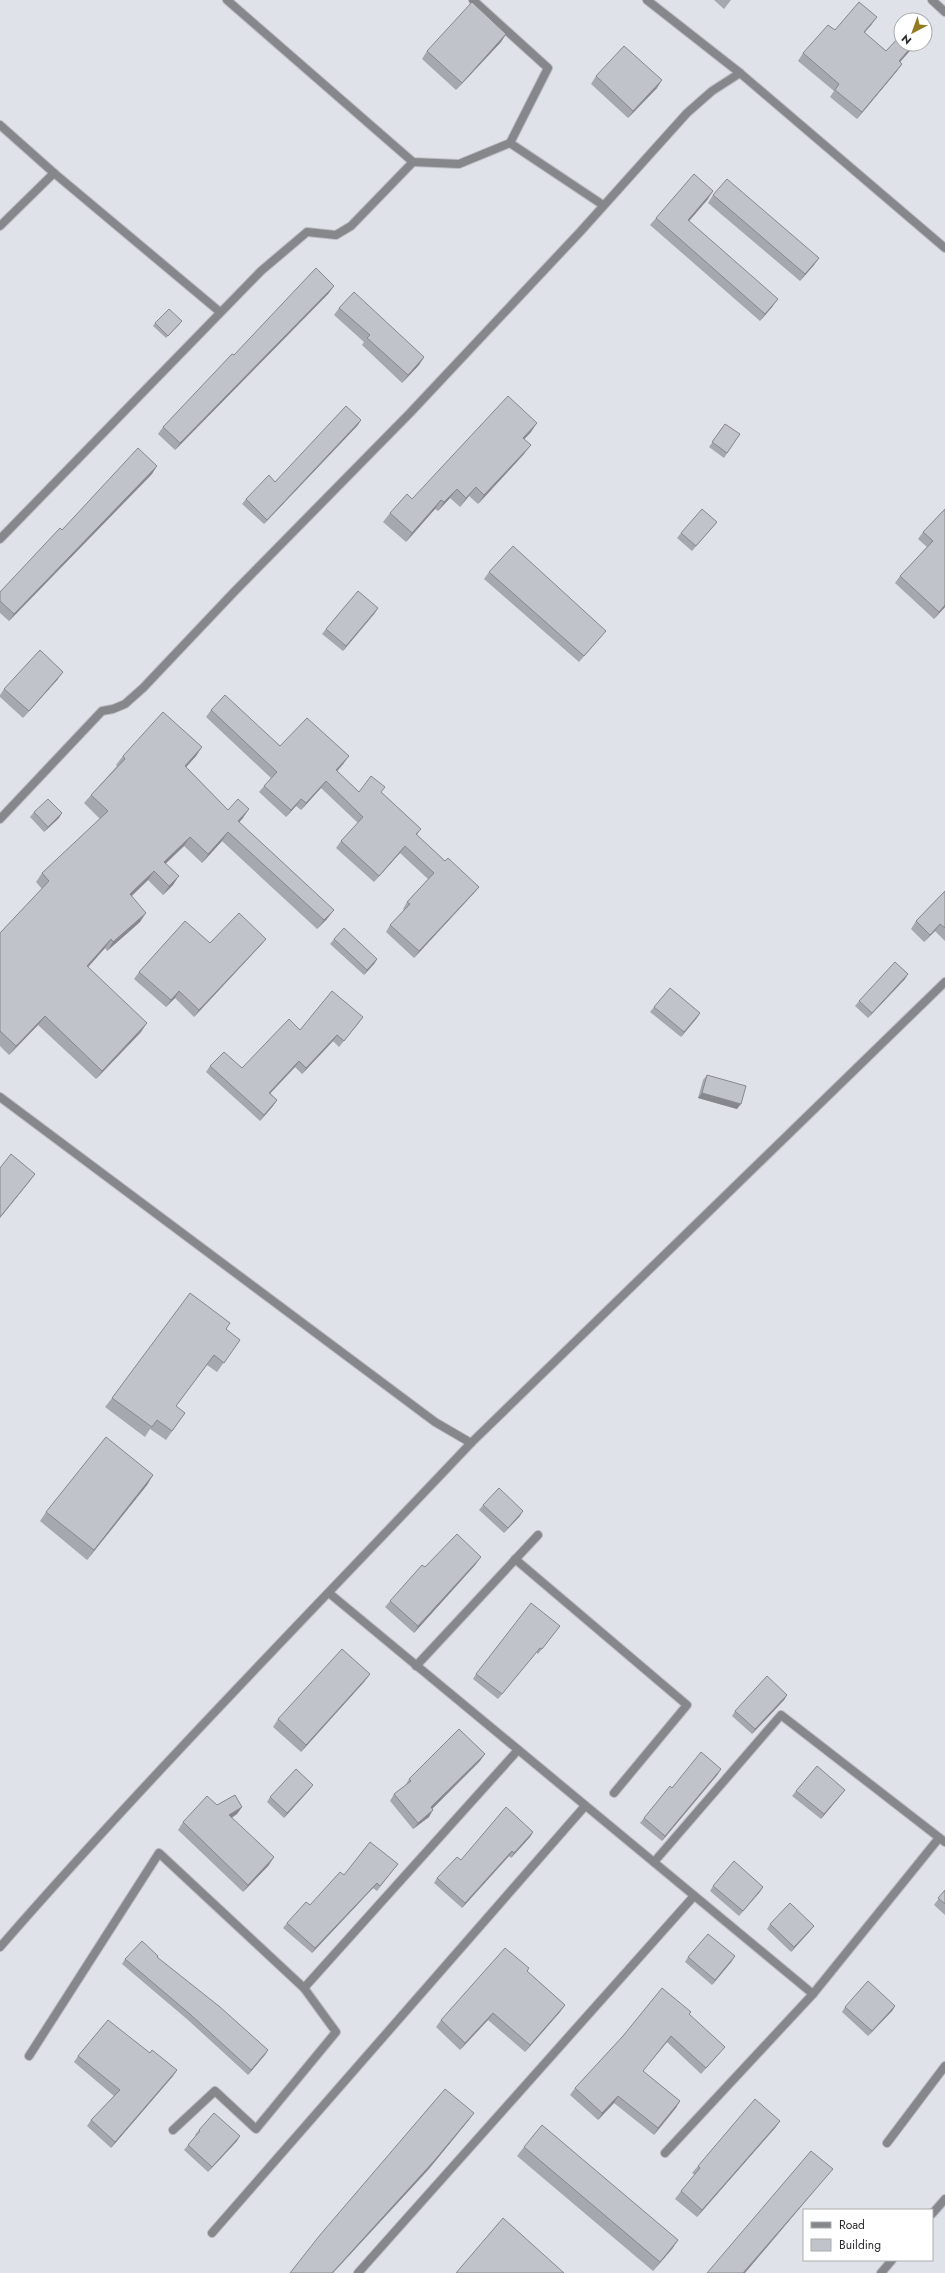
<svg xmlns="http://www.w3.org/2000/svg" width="945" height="2273" font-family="Jost,sans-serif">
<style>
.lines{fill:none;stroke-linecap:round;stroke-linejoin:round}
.minor-casing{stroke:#bcbec5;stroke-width:10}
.minor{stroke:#86878b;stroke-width:8}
.wall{fill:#a5a8ae}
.shaded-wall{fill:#86888d}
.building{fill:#c0c3ca;stroke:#86888d}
</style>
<rect width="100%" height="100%" fill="#e0e2ea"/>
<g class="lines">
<defs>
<g id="minor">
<path d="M 227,0 L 413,162 L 459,164 L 510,143 L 548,68 L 473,0"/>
<path d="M 647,0 L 740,73 L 945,248"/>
<path d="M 932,0 L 945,12"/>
<path d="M 0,125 L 54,173 L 220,312"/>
<path d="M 510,143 L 603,205"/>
<path d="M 0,226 L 54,173"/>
<path d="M 0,539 L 261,271 L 307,232 L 336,235 L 351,226 L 413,162"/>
<path d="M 0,819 L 102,711 L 113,709 L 125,704 L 143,688 L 234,592 L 410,413 L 580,232 L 687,113 L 712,91 L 740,73"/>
<path d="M 0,1097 L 435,1422 L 471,1443 L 945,982"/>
<path d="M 515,1559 L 687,1705 L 614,1793"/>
<path d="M 329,1593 L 813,1994"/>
<path d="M 416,1666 L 538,1535"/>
<path d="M 654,1862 L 781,1715 L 945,1842"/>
<path d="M 0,1947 C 151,1774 313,1610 471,1443"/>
<path d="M 304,1988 L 518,1750"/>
<path d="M 29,2056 L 159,1853 L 304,1988 L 336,2032 L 256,2129 L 215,2091 L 173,2130"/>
<path d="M 887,2143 L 945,2066"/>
<path d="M 665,2153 L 813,1994 L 939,1838"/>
<path d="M 932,2214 L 945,2199"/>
<path d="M 212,2233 L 585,1806"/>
<path d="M 358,2273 L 694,1896"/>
<path d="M 881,2273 L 892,2260"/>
</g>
</defs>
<use href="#minor" class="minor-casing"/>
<use href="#minor" class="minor"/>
</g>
<g class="wall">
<path d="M 714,0 L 731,0 L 724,9 Z"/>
<path d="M 872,24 L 864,33 L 902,64 L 897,71 L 857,119 L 830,97 L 834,91 L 798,61 L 803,53 L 835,30 Z"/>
<path d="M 506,34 L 501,42 L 456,90 L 422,59 L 427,51 Z"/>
<path d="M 596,76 L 657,88 L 628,118 L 591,84 Z"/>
<path d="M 713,195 L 819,258 L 814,265 L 800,281 L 708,203 Z"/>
<path d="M 708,199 L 689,221 L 773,306 L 760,321 L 650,225 L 656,218 Z"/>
<path d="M 329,293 L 175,450 L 158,434 L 163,427 L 234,355 Z"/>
<path d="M 339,308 L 424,357 L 419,365 L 402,383 L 362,345 L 364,342 L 334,315 Z"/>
<path d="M 155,323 L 180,324 L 166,338 L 153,326 Z"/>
<path d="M 725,424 L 740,434 L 724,458 L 709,447 Z"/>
<path d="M 358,425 L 264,524 L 242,504 L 246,499 L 275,482 Z"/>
<path d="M 531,432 L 524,439 L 524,454 L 478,504 L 469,496 L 460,507 L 450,498 L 438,511 L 435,509 L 406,542 L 383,522 L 390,513 L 412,499 Z"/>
<path d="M 152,474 L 9,621 L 0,613 L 0,592 L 62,530 Z"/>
<path d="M 945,509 L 945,607 L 934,619 L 895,583 L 900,576 L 927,547 L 918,539 L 923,532 Z"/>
<path d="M 717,522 L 713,527 L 692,551 L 677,538 L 681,533 Z"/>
<path d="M 489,572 L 601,637 L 579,662 L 484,579 Z"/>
<path d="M 378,608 L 343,651 L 322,634 L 326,629 Z"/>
<path d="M 58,679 L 23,718 L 0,697 L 0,695 L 4,689 Z"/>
<path d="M 211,710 L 280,746 L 344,763 L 337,771 L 359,792 L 381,792 L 421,829 L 417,835 L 445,861 L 479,887 L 474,893 L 414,958 L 386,932 L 390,925 L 404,910 L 403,909 L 407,902 L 428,879 L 400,853 L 374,882 L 336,848 L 341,841 L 358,823 L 321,788 L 301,810 L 296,806 L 286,817 L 259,792 L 264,786 L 271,778 L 206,717 Z"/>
<path d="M 202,747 L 196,756 L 186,767 L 228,810 L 243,818 L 239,822 L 327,919 L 317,929 L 222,841 L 202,863 L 184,846 L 166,863 L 173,885 L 163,895 L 148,880 L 132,896 L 140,922 L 107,951 L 105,948 L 88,967 L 141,1032 L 96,1079 L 38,1025 L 9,1055 L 0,1046 L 0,933 L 42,889 L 36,882 L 42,873 L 100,819 L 84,803 L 91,795 L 117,766 L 116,765 L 123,756 Z"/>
<path d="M 34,812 L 59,818 L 44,832 L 30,817 Z"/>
<path d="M 945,891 L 945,941 L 935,931 L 924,942 L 911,929 L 916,921 Z"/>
<path d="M 266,939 L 261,945 L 194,1017 L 175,998 L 166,1007 L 134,979 L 139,972 L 210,943 Z"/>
<path d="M 334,939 L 377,959 L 374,964 L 364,975 L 330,944 Z"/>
<path d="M 905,979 L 868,1018 L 855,1006 L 859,1001 Z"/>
<path d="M 654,1007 L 700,1013 L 681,1037 L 650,1012 Z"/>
<path d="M 363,1017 L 359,1023 L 339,1047 L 333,1041 L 302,1074 L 295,1067 L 270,1093 L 277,1100 L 273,1106 L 260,1121 L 206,1072 L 210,1066 L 242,1068 L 300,1030 Z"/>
<path d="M 707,1075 L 737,1109 L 698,1098 L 703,1080 Z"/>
<path d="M 226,1329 L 240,1340 L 217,1372 L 207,1365 L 176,1406 L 185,1413 L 166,1440 L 150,1429 L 145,1437 L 105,1407 L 112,1398 Z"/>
<path d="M 153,1475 L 147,1485 L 87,1560 L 40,1521 L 46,1512 Z"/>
<path d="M 483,1505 L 520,1516 L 504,1533 L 479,1510 Z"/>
<path d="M 476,1564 L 414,1633 L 385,1607 L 390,1601 Z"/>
<path d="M 560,1626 L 538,1654 L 536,1652 L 498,1699 L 473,1679 L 476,1674 Z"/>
<path d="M 370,1674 L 364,1682 L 301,1752 L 273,1727 L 278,1719 Z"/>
<path d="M 787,1695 L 784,1700 L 752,1734 L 732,1716 L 735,1711 Z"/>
<path d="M 480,1761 L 432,1809 L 429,1817 L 413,1829 L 390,1801 L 394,1794 L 405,1786 L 409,1779 Z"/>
<path d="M 718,1774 L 662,1841 L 640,1823 L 644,1818 L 672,1788 Z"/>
<path d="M 310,1789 L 284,1818 L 267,1802 L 270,1797 Z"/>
<path d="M 845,1790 L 821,1819 L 792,1796 L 796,1791 Z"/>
<path d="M 217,1805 L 242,1807 L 237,1814 L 232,1818 L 269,1865 L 243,1892 L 178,1830 L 183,1822 Z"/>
<path d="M 533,1832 L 530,1837 L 511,1858 L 509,1856 L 462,1908 L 434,1883 L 437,1878 L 461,1860 Z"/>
<path d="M 398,1864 L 377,1891 L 373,1888 L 312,1953 L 283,1928 L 287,1923 L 310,1905 L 344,1875 Z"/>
<path d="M 713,1886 L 763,1887 L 739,1916 L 710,1891 Z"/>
<path d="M 945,1890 L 945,1915 L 934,1905 Z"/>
<path d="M 770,1924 L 810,1931 L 791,1952 L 767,1929 Z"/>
<path d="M 157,1957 L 268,2050 L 248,2075 L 188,2020 L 122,1964 L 125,1959 Z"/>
<path d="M 688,1957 L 732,1961 L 712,1985 L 685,1962 Z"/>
<path d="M 527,1971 L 565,2005 L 560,2012 L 525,2052 L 488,2020 L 460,2050 L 436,2027 L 441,2020 Z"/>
<path d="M 895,2006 L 892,2011 L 868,2036 L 842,2012 L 845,2007 Z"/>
<path d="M 689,2014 L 720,2053 L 701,2074 L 667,2042 L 643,2071 L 680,2101 L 654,2135 L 614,2103 L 598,2120 L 570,2095 L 575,2088 Z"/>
<path d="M 150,2053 L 177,2070 L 173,2076 L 111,2148 L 87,2126 L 91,2120 L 114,2096 L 74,2062 L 78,2056 Z"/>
<path d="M 780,2121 L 775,2128 L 697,2217 L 675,2199 L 681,2191 L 695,2175 L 692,2173 L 698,2166 Z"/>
<path d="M 199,2130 L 237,2141 L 208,2172 L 184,2150 L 188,2145 L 196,2136 L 195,2135 Z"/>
<path d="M 524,2147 L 678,2240 L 672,2249 L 653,2271 L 517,2156 Z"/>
</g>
<g class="shaded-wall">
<path d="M 877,17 L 872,24 L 859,39 L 864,32 Z"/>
<path d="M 506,34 L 501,42 L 456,90 L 462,83 Z"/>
<path d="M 914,44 L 916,44 L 894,69 L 899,61 Z"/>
<path d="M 902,64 L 897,71 L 857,119 L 862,112 Z"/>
<path d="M 662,80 L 657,88 L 628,118 L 633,111 Z"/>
<path d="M 713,191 L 708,199 L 683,228 L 688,220 Z"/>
<path d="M 819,258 L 814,265 L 800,281 L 805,274 Z"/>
<path d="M 334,286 L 329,293 L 175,450 L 180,443 Z"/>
<path d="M 778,299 L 773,306 L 760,321 L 765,314 Z"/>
<path d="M 424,357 L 419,365 L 402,383 L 408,375 Z"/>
<path d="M 361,420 L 358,425 L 264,524 L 267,520 Z"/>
<path d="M 537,423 L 531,432 L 517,447 L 523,438 Z"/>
<path d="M 531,445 L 524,454 L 478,504 L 484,495 Z"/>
<path d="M 157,466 L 152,474 L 9,621 L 14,614 Z"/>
<path d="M 476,487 L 469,496 L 460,507 L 466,498 Z"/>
<path d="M 457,489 L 450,498 L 438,511 L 444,502 Z"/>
<path d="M 441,500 L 435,509 L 406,542 L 412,533 Z"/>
<path d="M 945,605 L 945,607 L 934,619 L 939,612 Z"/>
<path d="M 378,608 L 375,613 L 343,651 L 346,646 Z"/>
<path d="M 63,672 L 58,679 L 23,718 L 29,711 Z"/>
<path d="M 202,747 L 196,756 L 179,775 L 185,766 Z"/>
<path d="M 349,756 L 344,763 L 332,777 L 336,770 Z"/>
<path d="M 326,781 L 321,788 L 301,810 L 306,803 Z"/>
<path d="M 301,799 L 296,806 L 286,817 L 291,810 Z"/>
<path d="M 249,809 L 243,818 L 232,830 L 238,821 Z"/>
<path d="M 62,813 L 59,818 L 44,832 L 48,827 Z"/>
<path d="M 228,832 L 222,841 L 202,863 L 208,854 Z"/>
<path d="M 190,837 L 184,846 L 158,871 L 164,862 Z"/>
<path d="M 405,846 L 400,853 L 374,882 L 379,876 Z"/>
<path d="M 154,871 L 148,880 L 124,903 L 130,894 Z"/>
<path d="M 179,876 L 173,885 L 163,895 L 169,886 Z"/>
<path d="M 479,887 L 474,893 L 414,958 L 419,951 Z"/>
<path d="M 334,910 L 327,919 L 317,929 L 324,920 Z"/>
<path d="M 146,913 L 140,922 L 107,951 L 113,942 Z"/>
<path d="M 940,924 L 935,931 L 924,942 L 930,935 Z"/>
<path d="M 111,939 L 105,948 L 81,975 L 87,966 Z"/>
<path d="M 266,939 L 261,945 L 194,1017 L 199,1010 Z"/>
<path d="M 377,959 L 374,964 L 364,975 L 367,970 Z"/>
<path d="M 908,974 L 905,979 L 868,1018 L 872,1013 Z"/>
<path d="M 179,991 L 175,998 L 166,1007 L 171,1000 Z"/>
<path d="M 700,1013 L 697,1018 L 681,1037 L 684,1032 Z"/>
<path d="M 45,1016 L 38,1025 L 9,1055 L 16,1046 Z"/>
<path d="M 147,1023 L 141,1032 L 96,1079 L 102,1071 Z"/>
<path d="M 337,1035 L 333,1041 L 302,1074 L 306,1068 Z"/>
<path d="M 299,1061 L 295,1067 L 265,1099 L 269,1093 Z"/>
<path d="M 702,1093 L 741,1104 L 737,1109 L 698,1098 Z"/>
<path d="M 277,1100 L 273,1106 L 260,1121 L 264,1115 Z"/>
<path d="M 35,1174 L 30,1181 L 0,1218 L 0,1217 Z"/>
<path d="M 153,1475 L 147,1485 L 87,1560 L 94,1550 Z"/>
<path d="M 523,1511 L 520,1516 L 504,1533 L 508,1528 Z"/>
<path d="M 481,1557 L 476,1564 L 414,1633 L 418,1626 Z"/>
<path d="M 540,1648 L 536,1652 L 498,1699 L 502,1694 Z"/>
<path d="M 370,1674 L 364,1682 L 301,1752 L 306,1745 Z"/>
<path d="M 787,1695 L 784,1700 L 752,1734 L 755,1729 Z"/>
<path d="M 485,1754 L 480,1761 L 427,1814 L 431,1807 Z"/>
<path d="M 721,1769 L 718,1774 L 662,1841 L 665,1836 Z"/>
<path d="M 313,1785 L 310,1789 L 284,1818 L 287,1813 Z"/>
<path d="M 845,1790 L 841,1795 L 821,1819 L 824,1814 Z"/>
<path d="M 242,1807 L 237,1814 L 224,1822 L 229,1815 Z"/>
<path d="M 433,1810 L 429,1817 L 413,1829 L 418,1823 Z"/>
<path d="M 533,1832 L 530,1837 L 511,1858 L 514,1853 Z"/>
<path d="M 512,1851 L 509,1856 L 462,1908 L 465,1903 Z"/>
<path d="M 274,1857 L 269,1865 L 243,1892 L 248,1885 Z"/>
<path d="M 377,1883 L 373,1888 L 312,1953 L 315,1948 Z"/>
<path d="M 763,1887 L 760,1892 L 739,1916 L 743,1911 Z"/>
<path d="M 814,1926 L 810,1931 L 791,1952 L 794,1947 Z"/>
<path d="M 735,1956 L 732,1961 L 712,1985 L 715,1980 Z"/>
<path d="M 565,2005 L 560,2012 L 525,2052 L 530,2045 Z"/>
<path d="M 895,2006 L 892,2011 L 868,2036 L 872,2031 Z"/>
<path d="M 493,2013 L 488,2020 L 460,2050 L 465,2043 Z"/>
<path d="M 671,2036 L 667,2042 L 638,2077 L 643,2071 Z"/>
<path d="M 268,2050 L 265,2055 L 248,2075 L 251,2070 Z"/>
<path d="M 177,2070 L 173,2076 L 111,2148 L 115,2142 Z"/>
<path d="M 618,2096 L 614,2103 L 598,2120 L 602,2113 Z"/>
<path d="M 680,2101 L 676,2108 L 654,2135 L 658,2128 Z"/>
<path d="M 474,2113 L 469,2120 L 429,2169 L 333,2273 L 332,2273 Z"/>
<path d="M 780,2121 L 775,2128 L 697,2217 L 702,2210 Z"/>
<path d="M 240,2136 L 237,2141 L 208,2172 L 212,2167 Z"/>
<path d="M 833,2169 L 827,2176 L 745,2273 L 743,2273 Z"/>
<path d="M 678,2240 L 672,2249 L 653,2271 L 660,2262 Z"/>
</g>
<g class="building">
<path d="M 472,2 L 506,34 L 462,83 L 427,51 Z"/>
<path d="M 859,2 L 877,17 L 864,32 L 886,51 L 901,35 L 901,44 L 914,44 L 899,61 L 902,64 L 862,112 L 835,90 L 839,84 L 803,53 L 828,25 L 835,30 Z"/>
<path d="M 624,46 L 662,80 L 633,111 L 596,76 Z"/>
<path d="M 694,174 L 713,191 L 688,220 L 778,299 L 765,314 L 656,218 Z"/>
<path d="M 727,179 L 819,258 L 805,274 L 713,195 Z"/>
<path d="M 316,268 L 334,286 L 180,443 L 163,427 L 232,354 L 234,355 Z"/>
<path d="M 354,292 L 424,357 L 408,375 L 367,338 L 370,335 L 339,308 Z"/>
<path d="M 169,309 L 182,321 L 168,336 L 155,323 Z"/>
<path d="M 508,396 L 537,423 L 523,438 L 531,445 L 484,495 L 476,487 L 466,498 L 457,489 L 444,502 L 441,500 L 412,533 L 390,513 L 407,494 L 412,499 Z"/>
<path d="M 346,406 L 361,420 L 267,520 L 246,499 L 269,475 L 275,482 Z"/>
<path d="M 725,424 L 740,434 L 727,453 L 712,442 Z"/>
<path d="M 138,448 L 157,466 L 14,614 L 0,601 L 0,592 L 60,528 L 62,530 Z"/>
<path d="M 702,509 L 717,522 L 696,546 L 681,533 Z"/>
<path d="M 945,509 L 945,605 L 939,612 L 900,576 L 933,541 L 923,532 Z"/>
<path d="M 513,546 L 606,631 L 584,656 L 489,572 Z"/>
<path d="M 358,591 L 378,608 L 346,646 L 326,629 Z"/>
<path d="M 40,650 L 63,672 L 29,711 L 4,689 Z"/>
<path d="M 225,695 L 280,746 L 307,718 L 349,756 L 336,770 L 359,792 L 371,776 L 385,787 L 381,792 L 421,829 L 416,834 L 445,861 L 448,858 L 479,887 L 419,951 L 390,925 L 410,904 L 407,902 L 434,873 L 405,846 L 379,876 L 341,841 L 363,817 L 326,781 L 306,803 L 301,799 L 291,810 L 264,786 L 277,772 L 211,710 Z"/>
<path d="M 163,712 L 202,747 L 185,766 L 228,810 L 238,799 L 249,809 L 238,821 L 334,910 L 324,920 L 228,832 L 208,854 L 190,837 L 164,862 L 179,876 L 169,886 L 154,871 L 130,894 L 146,913 L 113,942 L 111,939 L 87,966 L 147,1023 L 102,1071 L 45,1016 L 16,1046 L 0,1031 L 0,933 L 49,881 L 42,873 L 108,811 L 91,795 L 125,759 L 123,756 Z"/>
<path d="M 48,799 L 62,813 L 48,827 L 34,812 Z"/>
<path d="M 945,891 L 945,928 L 940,924 L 930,935 L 916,921 Z"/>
<path d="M 239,913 L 266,939 L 199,1010 L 179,991 L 171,1000 L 139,972 L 185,921 L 210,943 Z"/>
<path d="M 344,928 L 377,959 L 367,970 L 334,939 Z"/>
<path d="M 895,962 L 908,974 L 872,1013 L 859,1001 Z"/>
<path d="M 670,988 L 700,1013 L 684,1032 L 654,1007 Z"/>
<path d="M 332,991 L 363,1017 L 344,1041 L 337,1035 L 306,1068 L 299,1061 L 269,1093 L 277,1100 L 264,1115 L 210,1066 L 224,1052 L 242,1068 L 289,1019 L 300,1030 Z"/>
<path d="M 707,1075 L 746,1086 L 741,1104 L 702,1093 Z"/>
<path d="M 11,1154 L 35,1174 L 0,1217 L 0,1168 Z"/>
<path d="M 190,1293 L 230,1323 L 226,1329 L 240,1340 L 224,1363 L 214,1355 L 176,1406 L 185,1413 L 172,1431 L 157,1420 L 152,1427 L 112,1398 Z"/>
<path d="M 106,1437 L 153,1475 L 94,1550 L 46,1512 Z"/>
<path d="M 499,1488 L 523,1511 L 508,1528 L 483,1505 Z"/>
<path d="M 457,1534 L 481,1557 L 418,1626 L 390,1601 L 422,1565 L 425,1567 Z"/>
<path d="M 531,1603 L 560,1626 L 542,1649 L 540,1648 L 502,1694 L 476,1674 Z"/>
<path d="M 342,1649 L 370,1674 L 306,1745 L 278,1719 Z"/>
<path d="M 767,1676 L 787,1695 L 755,1729 L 735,1711 Z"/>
<path d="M 459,1729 L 485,1754 L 431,1807 L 433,1810 L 418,1823 L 394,1794 L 411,1781 L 409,1779 Z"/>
<path d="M 701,1752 L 721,1769 L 665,1836 L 644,1818 L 670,1786 L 672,1788 Z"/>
<path d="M 817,1766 L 845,1790 L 824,1814 L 796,1791 Z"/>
<path d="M 296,1769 L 313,1785 L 287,1813 L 270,1797 Z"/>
<path d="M 235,1795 L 242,1807 L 229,1815 L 274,1857 L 248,1885 L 183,1822 L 207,1796 L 217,1805 Z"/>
<path d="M 506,1807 L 533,1832 L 514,1853 L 512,1851 L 465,1903 L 437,1878 L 457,1857 L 461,1860 Z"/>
<path d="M 370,1842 L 398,1864 L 380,1886 L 377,1883 L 315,1948 L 287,1923 L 306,1902 L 310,1905 L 340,1872 L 344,1875 Z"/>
<path d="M 734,1861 L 763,1887 L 743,1911 L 713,1886 Z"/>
<path d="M 945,1890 L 945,1904 L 938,1898 Z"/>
<path d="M 790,1903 L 814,1926 L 794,1947 L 770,1924 Z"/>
<path d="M 708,1934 L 735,1956 L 715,1980 L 688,1957 Z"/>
<path d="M 142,1941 L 158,1956 L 157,1957 L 220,2007 L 268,2050 L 251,2070 L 191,2015 L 125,1959 Z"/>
<path d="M 505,1948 L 529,1968 L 527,1971 L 565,2005 L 530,2045 L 493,2013 L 465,2043 L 441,2020 Z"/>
<path d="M 868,1981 L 895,2006 L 872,2031 L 845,2007 Z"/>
<path d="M 662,1988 L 691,2012 L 689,2014 L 725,2047 L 706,2068 L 671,2036 L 643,2071 L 680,2101 L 658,2128 L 618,2096 L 602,2113 L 575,2088 L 623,2036 Z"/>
<path d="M 108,2020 L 150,2053 L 152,2050 L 177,2070 L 115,2142 L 91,2120 L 120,2090 L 78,2056 Z"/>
<path d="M 445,2089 L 474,2113 L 434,2161 L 332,2273 L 290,2273 L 320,2235 Z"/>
<path d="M 755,2099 L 780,2121 L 702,2210 L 681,2191 L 700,2168 L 698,2166 Z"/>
<path d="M 214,2113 L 240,2136 L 212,2167 L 188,2145 L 200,2131 L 199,2130 Z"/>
<path d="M 542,2125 L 678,2240 L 660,2262 L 524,2147 Z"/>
<path d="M 811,2151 L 833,2169 L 743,2273 L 707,2273 Z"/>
<path d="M 503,2218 L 564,2273 L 456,2273 Z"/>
</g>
<rect x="803" y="2209" width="130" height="52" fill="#ffffff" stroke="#aaabac"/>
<rect x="811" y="2222" width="20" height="6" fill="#86878b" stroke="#aaabac"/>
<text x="839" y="2229" font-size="12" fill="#2b2c2f">Road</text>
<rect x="811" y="2239" width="20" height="12" fill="#c0c3ca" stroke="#aaabac"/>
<text x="839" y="2249" font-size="12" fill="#2b2c2f">Building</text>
<g transform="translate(913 32) rotate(221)"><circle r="19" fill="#ffffff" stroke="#aaabac"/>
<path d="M0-3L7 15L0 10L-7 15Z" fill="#937b22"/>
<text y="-6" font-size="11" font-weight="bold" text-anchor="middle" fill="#2b2c2f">N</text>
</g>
</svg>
